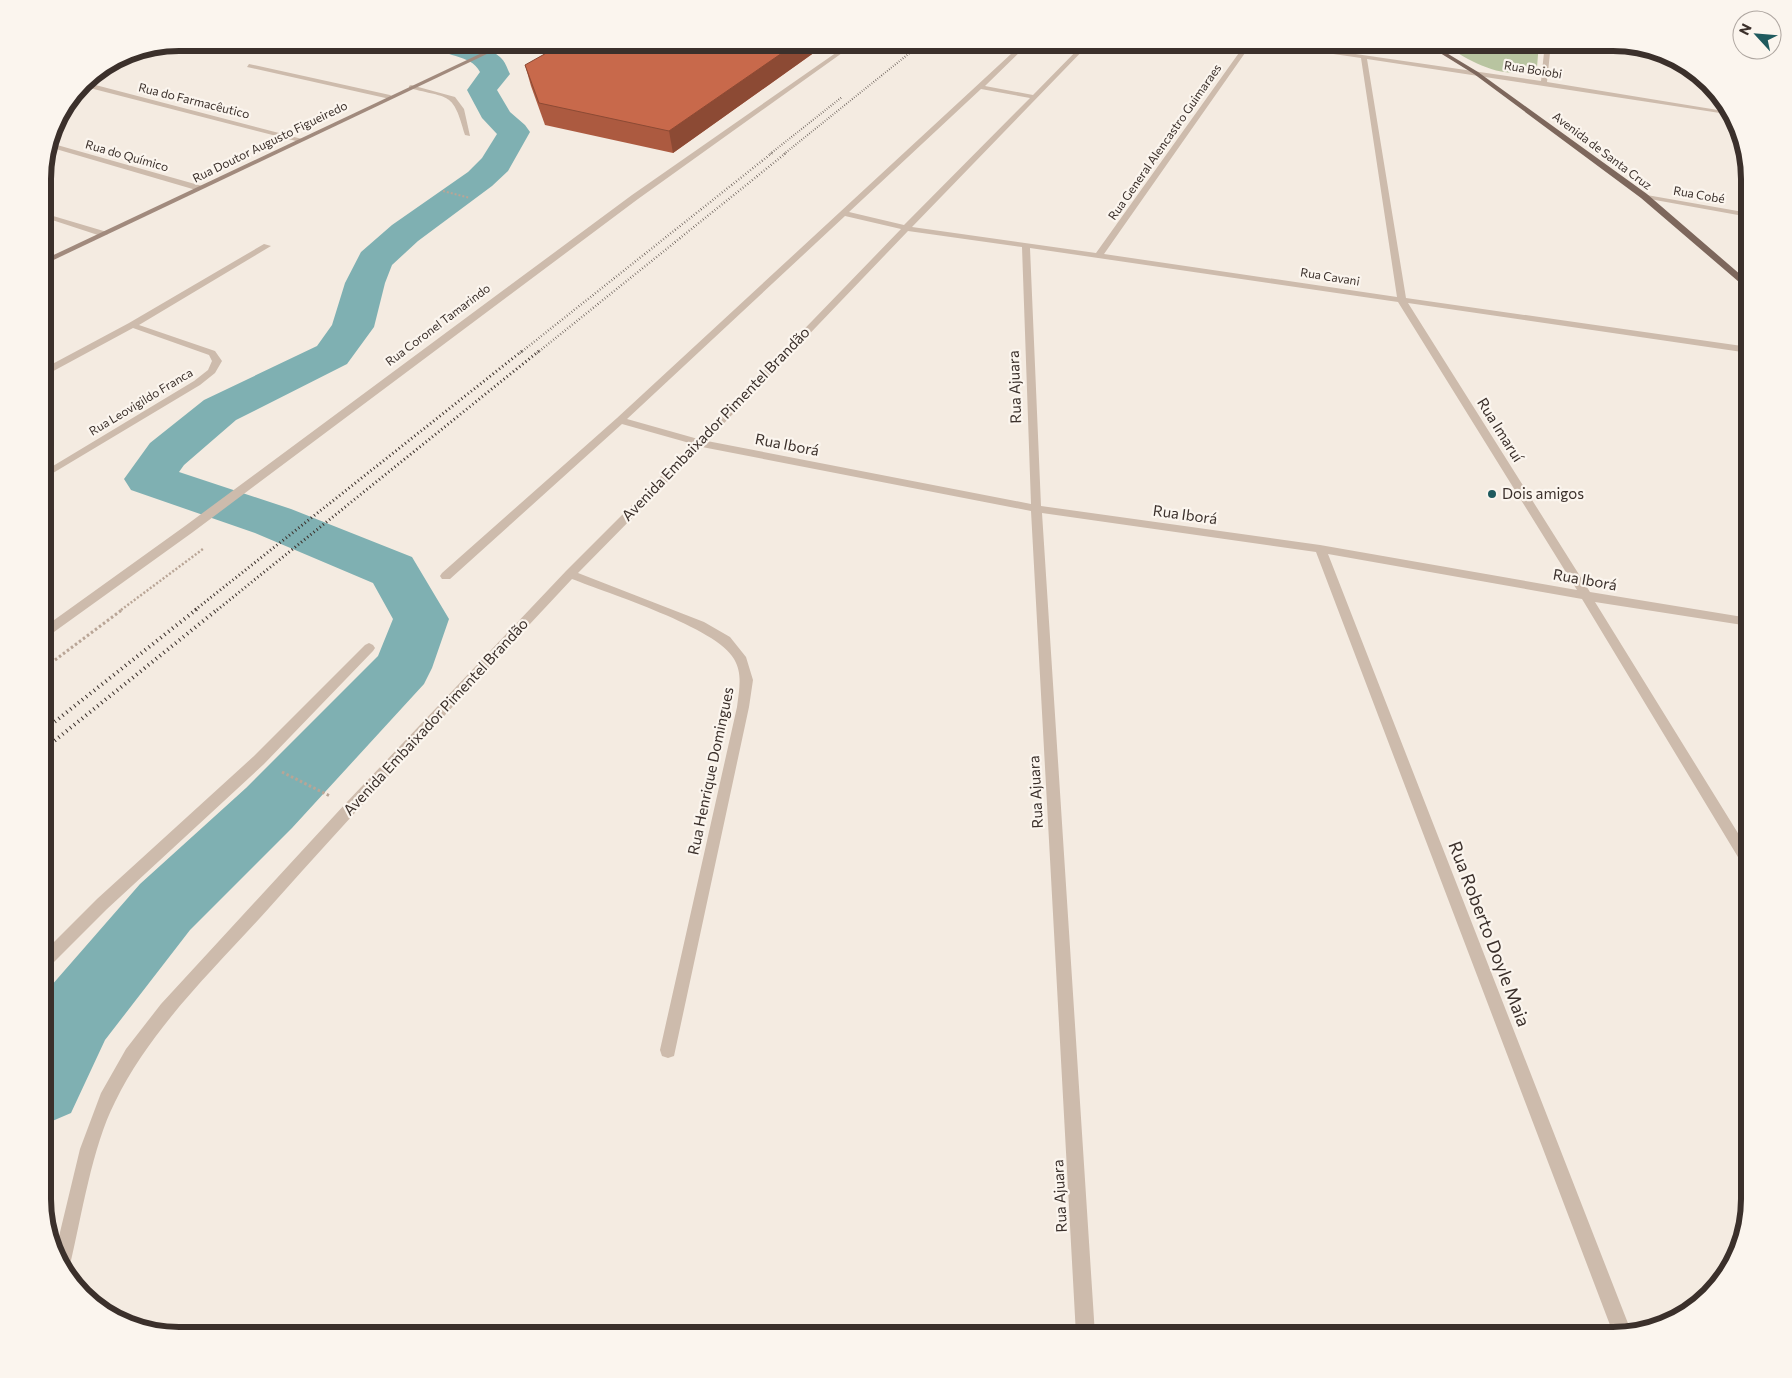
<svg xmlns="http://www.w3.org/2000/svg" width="1792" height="1378" font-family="Commissioner,sans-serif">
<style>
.green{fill:#b8c4a0}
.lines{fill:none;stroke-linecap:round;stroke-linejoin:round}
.river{fill:#7fb0b2;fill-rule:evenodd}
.path-far2{stroke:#b9a596;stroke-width:2;stroke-dasharray:2 2;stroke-linecap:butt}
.path-far1{stroke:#b9a596;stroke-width:2.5;stroke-dasharray:2 2;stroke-linecap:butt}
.path{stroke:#b9a596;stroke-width:3;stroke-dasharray:2.5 2.5;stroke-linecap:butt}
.street{fill:#cdbbac;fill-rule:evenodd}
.secondary{fill:#a18a7d;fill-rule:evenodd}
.primary{fill:#7d675c;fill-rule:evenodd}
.rail-far3{stroke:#3b302b;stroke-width:2;stroke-dasharray:0.5 2;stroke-linecap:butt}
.rail-far2{stroke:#3b302b;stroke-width:2.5;stroke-dasharray:0.5 2.5;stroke-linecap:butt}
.rail-far1{stroke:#3b302b;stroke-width:3;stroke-dasharray:1 3;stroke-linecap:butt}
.rail{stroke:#3b302b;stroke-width:4;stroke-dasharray:1 4;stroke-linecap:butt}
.wall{fill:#ac5a40}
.shaded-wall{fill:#8c4a34}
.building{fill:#c8694b;stroke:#8c4a34}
.poi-dot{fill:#1f5a5e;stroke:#fbf5ee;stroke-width:2}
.labels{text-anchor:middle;stroke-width:4.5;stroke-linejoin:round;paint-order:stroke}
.far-street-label{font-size:12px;fill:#3b302b;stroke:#fbf5ee}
.street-label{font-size:15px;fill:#3b302b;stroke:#fbf5ee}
.poi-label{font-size:15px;fill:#3b302b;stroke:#fbf5ee;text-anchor:start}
.near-street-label{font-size:18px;fill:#3b302b;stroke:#fbf5ee}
.rim{fill:none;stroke:#3b302b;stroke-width:6}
</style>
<rect width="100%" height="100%" fill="#f4ebe1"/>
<path class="green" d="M 1441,43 L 1539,43 L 1537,67 C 1533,72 1526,72 1520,73 C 1489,74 1466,58 1441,43 Z"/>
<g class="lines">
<path class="river" d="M 431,43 C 454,40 481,40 500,57 C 505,61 507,68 510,74 L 497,90 L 510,112 L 525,125 L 530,132 L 508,171 L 492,186 L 418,241 L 392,265 L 385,283 L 374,327 L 347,364 L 236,420 L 184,465 L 179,472 L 291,509 L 412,557 L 449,619 L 432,668 L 424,684 L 292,828 L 190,930 L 105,1040 L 71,1113 L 43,1125 L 43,1003 L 51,986 L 140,884 L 246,788 L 378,656 L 393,619 L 373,583 L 255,533 L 131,490 L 124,479 L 150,443 L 204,400 L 317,346 L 332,325 L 345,283 L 361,252 L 392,225 L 468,172 L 482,158 L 497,134 L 482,118 L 467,90 L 480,72 C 471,53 441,58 431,43 Z"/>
<path class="path-far2" d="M 443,191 L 470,198"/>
<path class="path-far1" d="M 121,610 L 203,549"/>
<g class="path">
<path d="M 43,669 L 123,609"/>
<path d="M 282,772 L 330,796"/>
</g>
<g class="street">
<path d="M 177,43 L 186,43 L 212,49 L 209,51 Z"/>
<path d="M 850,43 L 856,43 L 638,199 L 193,532 L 47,637 L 43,638 L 43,628 L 185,526 L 632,195 Z"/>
<path d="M 1023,43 L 1029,43 L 985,86 L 1033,95 L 1084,43 L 1090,43 L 912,227 L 1096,253 L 1246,43 L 1252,43 L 1104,254 L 1397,297 L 1361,58 L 1271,45 L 1268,43 L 1280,43 L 1541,81 L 1545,43 L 1551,43 L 1547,82 L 1730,112 L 1733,115 L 1367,59 L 1406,298 L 1749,347 L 1749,353 L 1408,303 L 1590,592 L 1749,618 L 1749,626 L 1595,602 L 1749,851 L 1749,869 L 1744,867 L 1582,599 L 1328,554 L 1631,1331 L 1613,1336 L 1597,1335 L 1600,1328 L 1610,1325 L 1316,552 L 1042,513 L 1095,1335 L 1076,1335 L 1031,511 L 702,447 L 578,573 L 704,622 L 730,637 L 746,657 L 753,680 L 749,707 L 674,1056 L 668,1058 L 662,1056 L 660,1050 L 737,707 C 739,690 743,674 734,659 C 718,628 607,593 572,579 C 470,688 368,797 269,908 C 214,969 151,1028 115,1102 C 92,1147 82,1215 70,1265 L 67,1272 L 57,1260 L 55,1253 L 80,1149 L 101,1093 L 126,1049 L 161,1004 L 346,803 L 566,571 L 693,444 L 622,424 L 450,579 L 442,579 L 440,576 L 442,573 L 617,418 ZM 981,89 L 1030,98 L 904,225 L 849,212 ZM 845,216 L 901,229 L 698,439 L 627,419 ZM 908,231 L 1022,247 L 1031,504 L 707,441 ZM 1030,248 L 1398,302 L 1577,590 L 1320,545 L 1041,506 Z"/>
<path d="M 249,64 L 390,95 L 393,97 L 390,99 L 247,67 Z"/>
<path d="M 84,82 L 302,139 L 303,140 L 300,142 L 82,86 Z"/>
<path d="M 411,85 L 455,97 L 464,109 L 470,136 L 465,135 C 453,91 450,99 409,88 L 409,86 Z"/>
<path d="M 50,143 L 202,186 L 203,188 L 196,190 L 49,147 Z"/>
<path d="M 1641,194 L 1749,213 L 1749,217 L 1644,198 L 1641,198 Z"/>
<path d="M 43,213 L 107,232 L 108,234 L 101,236 L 43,217 Z"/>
<path d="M 264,244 L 271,246 L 139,325 L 215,351 L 222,361 L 215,373 L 200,385 L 43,479 L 43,472 L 194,381 L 208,370 L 212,361 L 209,355 L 133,328 L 46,375 L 43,376 L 43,369 L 129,323 Z"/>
<path d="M 369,643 L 373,645 L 375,648 L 373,651 L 264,764 L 107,909 L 48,968 L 43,970 L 43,953 L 97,899 L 254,756 L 365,645 Z"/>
</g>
<path class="secondary" d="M 503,43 L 510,43 L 43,265 L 43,260 Z"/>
<path class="primary" d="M 1424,43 L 1430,43 L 1478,72 L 1647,194 L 1749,282 L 1749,288 L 1746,288 L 1641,198 L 1474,74 Z"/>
<g class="rail-far3">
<path d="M 770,154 L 842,97"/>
<path d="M 784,154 L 922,43"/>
</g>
<g class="rail-far2">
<path d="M 520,353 L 772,153"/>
<path d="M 537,353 L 786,153"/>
</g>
<g class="rail-far1">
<path d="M 195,610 L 522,351"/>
<path d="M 217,610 L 539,351"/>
</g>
<g class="rail">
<path d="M 43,731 L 197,609"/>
<path d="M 43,750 L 218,609"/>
</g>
</g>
<path class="wall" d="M 829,42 L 673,153 L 545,125 L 531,86 L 525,65 Z"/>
<path class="shaded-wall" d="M 798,42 L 829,42 L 673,153 L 669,131 Z"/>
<path class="building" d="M 566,42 L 798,42 L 669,131 L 539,103 L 525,65 Z"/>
<circle class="poi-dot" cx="1492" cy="494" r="5"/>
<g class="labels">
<g class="far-street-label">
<text transform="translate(1533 70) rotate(9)" y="4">Rua Boiobi</text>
<text transform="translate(194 101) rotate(14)" y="4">Rua do Farmacêutico</text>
<text transform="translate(270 142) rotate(-26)" y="4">Rua Doutor Augusto Figueiredo</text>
<text transform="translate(1165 142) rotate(-55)" y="4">Rua General Alencastro Guimaraes</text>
<text transform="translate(1602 151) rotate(37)" y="4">Avenida de Santa Cruz</text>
<text transform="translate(127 156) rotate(16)" y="4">Rua do Químico</text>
<text transform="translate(1699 195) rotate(10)" y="4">Rua Cobé</text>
<text transform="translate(1330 277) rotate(9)" y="4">Rua Cavani</text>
<text transform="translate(438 325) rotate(-37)" y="4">Rua Coronel Tamarindo</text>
<text transform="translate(141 402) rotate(-31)" y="4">Rua Leovigildo Franca</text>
</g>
<g class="street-label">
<text transform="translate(1015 387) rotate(-92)" y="5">Rua Ajuara</text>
<text transform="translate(716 424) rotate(-46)" y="5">Avenida Embaixador Pimentel Brandão</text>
<text transform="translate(1500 430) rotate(58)" y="5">Rua Imaruí</text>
<text transform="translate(787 445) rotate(11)" y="5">Rua Iborá</text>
<text transform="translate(1185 515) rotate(8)" y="5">Rua Iborá</text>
<text transform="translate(1585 580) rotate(10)" y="5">Rua Iborá</text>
<text transform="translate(436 717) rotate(-47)" y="5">Avenida Embaixador Pimentel Brandão</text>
<text transform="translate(711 771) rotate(-78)" y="5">Rua Henrique Domingues</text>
<text transform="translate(1036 792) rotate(-93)" y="5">Rua Ajuara</text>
<text transform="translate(1060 1196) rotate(-93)" y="5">Rua Ajuara</text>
</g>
<g class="poi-label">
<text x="1502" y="499">Dois amigos</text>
</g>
<g class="near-street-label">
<text transform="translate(1489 934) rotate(69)" y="6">Rua Roberto Doyle Maia</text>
</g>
</g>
<path d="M0 0H1792V1378H0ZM179 51H1613A128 128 0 0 1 1741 179V1199A128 128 0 0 1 1613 1327H179A128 128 0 0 1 51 1199V179A128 128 0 0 1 179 51Z" fill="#fbf5ee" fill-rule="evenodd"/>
<path class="rim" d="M179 51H1613A128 128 0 0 1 1741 179V1199A128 128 0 0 1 1613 1327H179A128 128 0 0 1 51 1199V179A128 128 0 0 1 179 51Z"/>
<g transform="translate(1757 35) rotate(296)"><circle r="24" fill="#fbf5ee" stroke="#aea6a0"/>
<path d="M0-4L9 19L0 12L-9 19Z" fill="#1f5a5e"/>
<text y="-8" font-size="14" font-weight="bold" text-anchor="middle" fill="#3b302b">N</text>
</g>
</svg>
